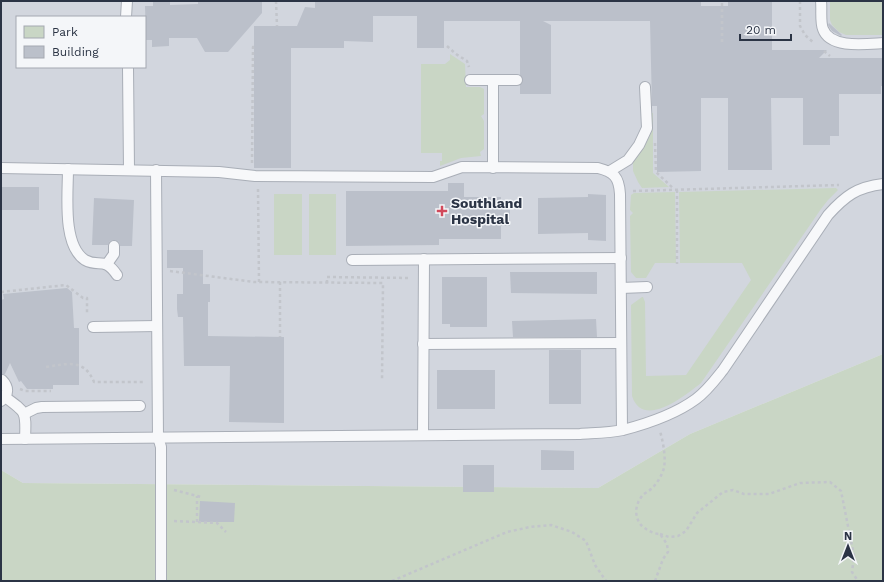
<svg xmlns="http://www.w3.org/2000/svg" width="884" height="582" font-family="'Work Sans',sans-serif">
<style>
.built{fill:#d2d6de;fill-rule:evenodd}
.green{fill:#c9d6c5}
.building{fill:#bbc0ca}
.lines{fill:none;stroke-linecap:round;stroke-linejoin:round}
.service-casing{stroke:#a9aeb7;stroke-width:12}
.path{stroke:#c2c5cb;stroke-width:2.5;stroke-dasharray:3 3;stroke-linecap:butt}
.service{stroke:#f7f8fa;stroke-width:10}
.poi-dot{fill:#d1495b;stroke:#f4f6f9;stroke-width:1.5}
.labels{text-anchor:middle;stroke-width:3;stroke-linejoin:round;paint-order:stroke}
.poi-label{font-size:14px;font-weight:bold;fill:#2b3445;stroke:#f4f6f9;text-anchor:start}
</style>
<rect width="100%" height="100%" fill="#e4e7ec"/>
<path class="built" d="M 1,1 L 883,1 L 883,354 L 690,434 L 598,488 L 23,483 L 1,470 ZM 17,17 L 145,17 L 145,67 L 17,67 Z"/>
<g class="green">
<path d="M 830,1 L 883,1 L 883,35 L 846,35 L 839,32 L 832,25 L 830,20 Z"/>
<path d="M 450,54 L 465,64 L 466,87 L 480,87 L 484,89 L 484,114 L 481,116 L 484,121 L 484,149 L 480,152 L 481,156 L 461,158 L 440,166 L 440,161 L 442,161 L 442,153 L 421,153 L 421,64 L 445,64 L 450,60 Z"/>
<path d="M 651,113 L 653,113 L 653,173 L 669,187 L 642,188 L 638,182 L 633,171 L 633,162 L 642,150 L 650,135 L 652,127 Z"/>
<path d="M 836,188 L 838,190 L 828,200 L 821,209 L 701,383 C 686,395 643,430 632,396 L 631,305 L 642,297 L 643,297 L 645,302 L 646,376 L 686,375 L 751,280 L 742,263 L 680,263 L 679,192 Z"/>
<path d="M 675,192 L 676,263 L 655,263 L 646,278 L 636,278 L 631,272 L 630,216 L 633,213 L 630,210 L 631,195 L 634,193 Z"/>
<rect x="274" y="194" width="28" height="61"/>
<rect x="309" y="194" width="27" height="61"/>
<path d="M 883,354 L 883,581 L 1,581 L 1,470 L 23,483 L 598,488 L 690,434 Z"/>
</g>
<g class="building">
<path d="M 153,1 L 170,1 L 170,5 L 198,4 L 198,1 L 262,1 L 262,13 L 228,52 L 205,52 L 197,38 L 169,38 L 169,46 L 152,47 L 152,40 L 146,40 L 145,6 L 153,6 Z"/>
<path d="M 315,1 L 701,1 L 701,6 L 728,6 L 728,1 L 772,1 L 772,50 L 827,50 L 819,58 L 883,58 L 883,86 L 881,86 L 881,94 L 839,94 L 839,136 L 830,136 L 830,145 L 803,145 L 803,98 L 771,98 L 772,170 L 728,170 L 728,98 L 701,98 L 701,171 L 657,172 L 657,106 L 652,106 L 650,21 L 543,21 L 551,25 L 551,94 L 520,94 L 520,85 L 523,80 L 520,75 L 520,21 L 444,21 L 444,48 L 417,48 L 417,16 L 373,16 L 373,42 L 344,41 L 344,48 L 291,48 L 291,168 L 254,168 L 254,26 L 297,26 L 305,7 L 315,8 Z"/>
<path d="M 829,23 L 842,35 L 841,36 L 832,31 L 828,25 Z"/>
<path d="M 448,183 L 464,183 L 464,197 L 501,197 L 501,208 L 510,208 L 510,226 L 501,226 L 501,239 L 439,239 L 439,245 L 346,246 L 346,191 L 448,191 Z"/>
<rect x="1" y="187" width="38" height="23"/>
<path d="M 588,194 L 606,195 L 606,241 L 588,240 L 588,233 L 538,234 L 538,198 L 588,197 Z"/>
<path d="M 94,198 L 134,200 L 132,246 L 120,246 L 119,242 L 114,240 L 110,241 L 108,245 L 92,245 Z"/>
<path d="M 167,250 L 203,250 L 203,284 L 210,284 L 210,302 L 208,302 L 208,336 L 284,337 L 284,423 L 229,422 L 230,366 L 184,366 L 183,317 L 178,317 L 177,309 L 177,294 L 183,294 L 183,268 L 167,268 Z"/>
<path d="M 510,272 L 597,272 L 597,294 L 511,293 Z"/>
<path d="M 442,277 L 487,277 L 487,327 L 450,327 L 450,324 L 442,324 Z"/>
<path d="M 67,288 L 72,292 L 74,328 L 79,328 L 79,385 L 53,385 L 53,389 L 27,389 L 21,381 L 19,382 L 10,363 L 5,374 L 1,374 L 1,300 L 4,299 L 3,294 Z"/>
<path d="M 596,319 L 597,337 L 513,337 L 512,321 Z"/>
<rect x="549" y="350" width="32" height="54"/>
<rect x="437" y="370" width="58" height="39"/>
<path d="M 541,450 L 574,451 L 574,470 L 541,470 Z"/>
<rect x="463" y="465" width="31" height="27"/>
<path d="M 200,501 L 235,503 L 234,522 L 199,522 Z"/>
</g>
<g class="lines">
<defs>
<g id="service">
<path d="M 821,1 C 822,9 820,22 823,29 C 830,49 866,44 883,43"/>
<path d="M 126,17 L 127,1"/>
<path d="M 128,67 L 129,170"/>
<path d="M 470,80 L 517,80"/>
<path d="M 1,168 L 219,172 L 255,176 L 433,177 L 462,167 L 598,168 C 614,172 619,177 620,194 L 622,430"/>
<path d="M 493,168 L 493,80"/>
<path d="M 68,169 C 68,194 62,245 85,260 C 99,268 104,256 117,275"/>
<path d="M 156,170 L 158,437 L 161,447 L 161,581"/>
<path d="M 610,171 L 628,160 L 639,145 L 647,128 L 645,87"/>
<path d="M 352,260 L 621,258"/>
<path d="M 107,264 L 114,254 L 114,246"/>
<path d="M 621,288 L 647,287"/>
<path d="M 93,327 L 157,326"/>
<path d="M 423,344 L 621,343"/>
<path d="M 5,397 C 27,413 26,412 25,439"/>
<path d="M 1,401 C 9,395 9,387 2,380"/>
<path d="M 24,414 L 36,408 L 42,407 L 140,406"/>
<path d="M 423,435 L 424,259"/>
<path d="M 1,439 L 580,434 C 594,433 609,433 623,430 C 646,424 677,413 696,399 C 707,391 715,380 723,370 L 828,215 C 845,196 857,187 883,184"/>
</g>
</defs>
<use href="#service" class="service-casing"/>
<g class="path">
<path d="M 276,1 L 277,26"/>
<path d="M 800,1 L 800,26 L 805,35 L 814,43"/>
<path d="M 722,42 L 722,1"/>
<path d="M 447,46 L 456,54 L 467,61 L 469,67"/>
<path d="M 824,51 L 830,56"/>
<path d="M 655,143 L 656,172 L 674,189"/>
<path d="M 252,163 L 253,47 L 254,47"/>
<path d="M 258,189 L 259,282"/>
<path d="M 677,190 L 677,264"/>
<path d="M 633,191 L 839,185"/>
<path d="M 170,271 L 254,282 L 383,283 L 382,381"/>
<path d="M 280,282 L 280,337"/>
<path d="M 327,283 L 327,277 L 410,278"/>
<path d="M 1,292 L 66,285 L 83,298 L 87,298 L 87,315"/>
<path d="M 46,367 C 67,364 84,358 94,382 L 145,382"/>
<path d="M 20,389 L 25,391 L 51,391"/>
<path d="M 174,490 L 201,497"/>
<path d="M 174,521 L 217,523 L 226,532"/>
<path d="M 197,522 L 197,496"/>
<path d="M 660,534 L 669,537 L 678,536 L 686,531 L 697,513 L 723,492 L 733,490 L 744,494 L 769,494 L 800,483 L 830,482 L 841,491 L 854,556 L 852,572 L 858,581"/>
<path d="M 392,581 L 507,532 L 530,527 L 551,525 L 572,532 L 586,541 L 595,565 L 606,581"/>
<path d="M 655,581 L 663,559 L 668,552 L 667,544 L 660,534 C 653,534 645,529 641,525 C 634,516 635,505 642,496 C 644,493 648,492 651,489 C 657,484 662,475 664,468 C 666,456 663,442 660,431"/>
</g>
<use href="#service" class="service"/>
</g>
<path class="poi-dot" d="M440 205h4v4h4v4h-4v4h-4v-4h-4v-4h4z"/>
<g class="labels">
<g class="poi-label">
<text x="451" y="208">Southland<tspan x="451" dy="16">Hospital</tspan></text>
</g>
</g>
<rect width="884" height="582" fill="none" stroke="#2b3445" stroke-width="4"/>
<rect x="16" y="16" width="130" height="52" fill="#f4f6f9" stroke="#a4a8b1"/>
<rect x="24" y="26" width="20" height="12" fill="#c9d6c5" stroke="#a4a8b1"/>
<text x="52" y="36" font-size="12" fill="#2b3445">Park</text>
<rect x="24" y="46" width="20" height="12" fill="#bbc0ca" stroke="#a4a8b1"/>
<text x="52" y="56" font-size="12" fill="#2b3445">Building</text>
<g transform="translate(848 546)" stroke="#f4f6f9" stroke-width="3" paint-order="stroke">
<path d="M0-3L7 15L0 10L-7 15Z" fill="#2b3445"/>
<text y="-6" font-size="11" font-weight="bold" text-anchor="middle" fill="#2b3445">N</text>
</g>
<path d="M740 34v6h51v-6" fill="none" stroke="#2b3445" stroke-width="2"/>
<text x="746" y="34" font-size="12" fill="#2b3445" stroke="#f4f6f9" stroke-width="3" paint-order="stroke">20 m</text>
</svg>
